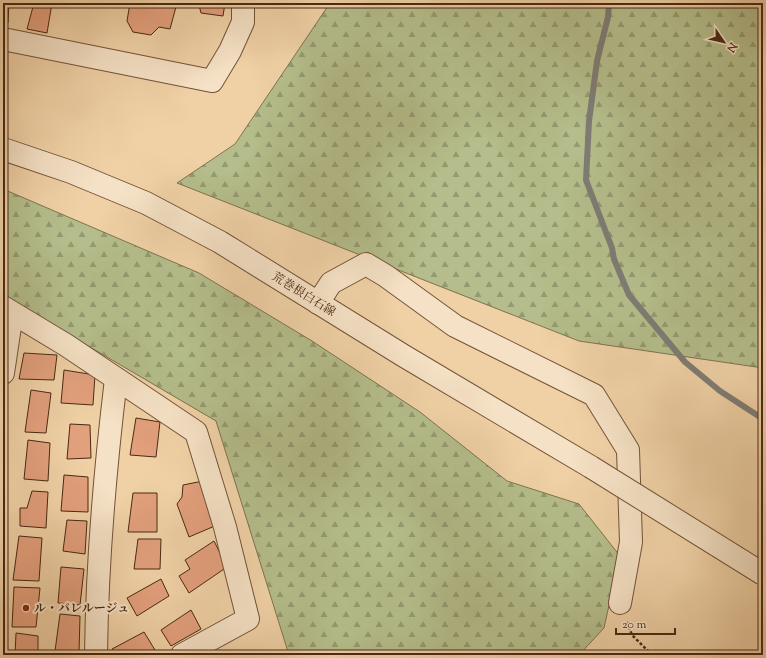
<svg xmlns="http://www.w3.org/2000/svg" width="766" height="658" font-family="'Sorts Mill Goudy','Noto Serif JP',serif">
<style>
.forest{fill:url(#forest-firs);stroke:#7f7350}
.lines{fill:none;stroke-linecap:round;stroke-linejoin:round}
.stream{stroke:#7e7c74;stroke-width:6}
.building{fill:#e3a07d;stroke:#4a2914}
.minor-casing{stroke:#745338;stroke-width:24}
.path{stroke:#4a2914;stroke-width:2.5;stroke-dasharray:3 2;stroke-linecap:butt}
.minor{stroke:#f5e1c5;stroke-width:22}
.minor-bridge-casing{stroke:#745338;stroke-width:24;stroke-linecap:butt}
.minor-bridge{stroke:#f5e1c5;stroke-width:22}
.poi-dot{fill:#8f2418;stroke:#f5e1c5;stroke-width:1.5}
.labels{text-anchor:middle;stroke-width:4;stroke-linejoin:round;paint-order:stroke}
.street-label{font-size:12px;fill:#4a2914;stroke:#f5e1c5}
.poi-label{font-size:12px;font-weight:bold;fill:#4a2914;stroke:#f5e1c5;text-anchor:start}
</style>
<defs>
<pattern id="forest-firs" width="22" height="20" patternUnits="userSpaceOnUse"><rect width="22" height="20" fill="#b4bd8b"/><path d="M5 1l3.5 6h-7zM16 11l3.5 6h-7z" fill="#949a70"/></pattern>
</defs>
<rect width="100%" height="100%" fill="#f0d1a6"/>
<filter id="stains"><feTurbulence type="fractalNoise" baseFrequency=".005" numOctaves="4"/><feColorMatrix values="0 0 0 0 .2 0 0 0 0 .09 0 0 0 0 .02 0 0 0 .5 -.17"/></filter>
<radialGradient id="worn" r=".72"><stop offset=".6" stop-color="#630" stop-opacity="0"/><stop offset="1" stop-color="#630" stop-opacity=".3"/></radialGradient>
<g class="forest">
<path d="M 330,3 L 763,3 L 763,368 L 579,341 L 177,183 L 235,144 Z"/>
<path d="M 3,189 L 199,273 L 312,341 L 420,412 L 507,481 L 579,504 L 620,556 L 604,628 L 579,655 L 289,655 L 216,421 L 3,296 Z"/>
</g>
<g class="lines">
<path class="stream" d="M 609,3 L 608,17 L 597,61 L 589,121 L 586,180 L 612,248 L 614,259 L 629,295 L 685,362 L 720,391 L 763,419"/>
</g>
<g class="building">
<path d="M 3,3 L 9,3 L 8,23 L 3,22 Z"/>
<path d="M 34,3 L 52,3 L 47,33 L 27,29 Z"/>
<path d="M 81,3 L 95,3 L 95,5 Z"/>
<path d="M 130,3 L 177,3 L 170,29 L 159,27 L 151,35 L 133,32 L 127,21 Z"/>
<path d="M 182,3 L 225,3 L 223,16 L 201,13 L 199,5 Z"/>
<path d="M 24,353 L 57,355 L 54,380 L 19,379 Z"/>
<path d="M 64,370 L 95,375 L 93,405 L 61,403 Z"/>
<path d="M 31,390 L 51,393 L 46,433 L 25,432 Z"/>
<path d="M 136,418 L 160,422 L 156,457 L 130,455 Z"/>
<path d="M 70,424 L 90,425 L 91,458 L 67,459 Z"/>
<path d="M 28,440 L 50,443 L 48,481 L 24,479 Z"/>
<path d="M 64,475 L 88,477 L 88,512 L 61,511 Z"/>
<path d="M 203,481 L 217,525 L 189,537 L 177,504 L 182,497 L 183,485 Z"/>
<path d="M 32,491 L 48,492 L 46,528 L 20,526 L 20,508 L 27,508 Z"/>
<path d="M 133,493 L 157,493 L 157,532 L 128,532 Z"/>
<path d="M 67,520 L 87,521 L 85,554 L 63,551 Z"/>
<path d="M 19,536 L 42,538 L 39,581 L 13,580 Z"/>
<path d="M 138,539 L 161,539 L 160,569 L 134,569 Z"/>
<path d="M 214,541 L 227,567 L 189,593 L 179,576 L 190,569 L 185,560 Z"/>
<path d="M 61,567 L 84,569 L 80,605 L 58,603 Z"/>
<path d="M 161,579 L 169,596 L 137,616 L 127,598 Z"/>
<path d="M 14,587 L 40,588 L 36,627 L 12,627 Z"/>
<path d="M 191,610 L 201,629 L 171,646 L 161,630 Z"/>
<path d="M 60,614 L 80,616 L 79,653 L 55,651 Z"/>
<path d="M 144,632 L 158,655 L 115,655 L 112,649 Z"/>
<path d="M 16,633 L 38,636 L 38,655 L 15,655 Z"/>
<path d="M 239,650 L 243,655 L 231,655 Z"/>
</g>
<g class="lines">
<defs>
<g id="minor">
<path d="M 3,39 L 212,81 L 230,51 L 243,22 L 243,3"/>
<path d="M 3,149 L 71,172 L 146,203 L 220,242 L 404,356 L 591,467"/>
<path d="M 318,303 L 331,283 L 366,264 L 386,276 L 455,326 L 594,395 L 628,450 L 631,542 L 620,603"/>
<path d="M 3,307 L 66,345 L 196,432 L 225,527 L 248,619 L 182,655"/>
<path d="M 3,373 L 12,313"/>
<path d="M 96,655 C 97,563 105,470 116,379"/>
</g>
</defs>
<use href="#minor" class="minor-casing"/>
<path class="path" d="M 627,622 L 632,635 L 652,655"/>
<use href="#minor" class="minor"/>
<defs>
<path id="minor-bridge" d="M 591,467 L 763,574"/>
</defs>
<use href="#minor-bridge" class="minor-bridge-casing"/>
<use href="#minor-bridge" class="minor-bridge"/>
</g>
<circle class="poi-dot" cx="26" cy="608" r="4"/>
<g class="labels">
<g class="street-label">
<text transform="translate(304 294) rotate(32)" y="4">荒巻根白石線</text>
</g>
<g class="poi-label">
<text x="34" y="612">ル・パレルージュ</text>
</g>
</g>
<rect width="766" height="658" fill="none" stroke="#f0d1a6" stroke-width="16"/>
<rect x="4" y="4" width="758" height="650" fill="none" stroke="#4a2914" stroke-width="2"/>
<rect x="8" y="8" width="750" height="642" fill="none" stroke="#4a2914"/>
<g transform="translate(724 42) rotate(124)" stroke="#f5e1c5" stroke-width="3" paint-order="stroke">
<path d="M0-3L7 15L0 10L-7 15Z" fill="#4a2914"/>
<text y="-6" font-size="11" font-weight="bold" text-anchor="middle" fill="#4a2914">N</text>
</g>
<path d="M616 628v6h59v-6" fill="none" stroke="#4a2914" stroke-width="2"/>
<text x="622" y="628" font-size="12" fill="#4a2914" stroke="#f5e1c5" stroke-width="3" paint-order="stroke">20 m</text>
<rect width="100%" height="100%" filter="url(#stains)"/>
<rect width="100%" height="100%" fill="url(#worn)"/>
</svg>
